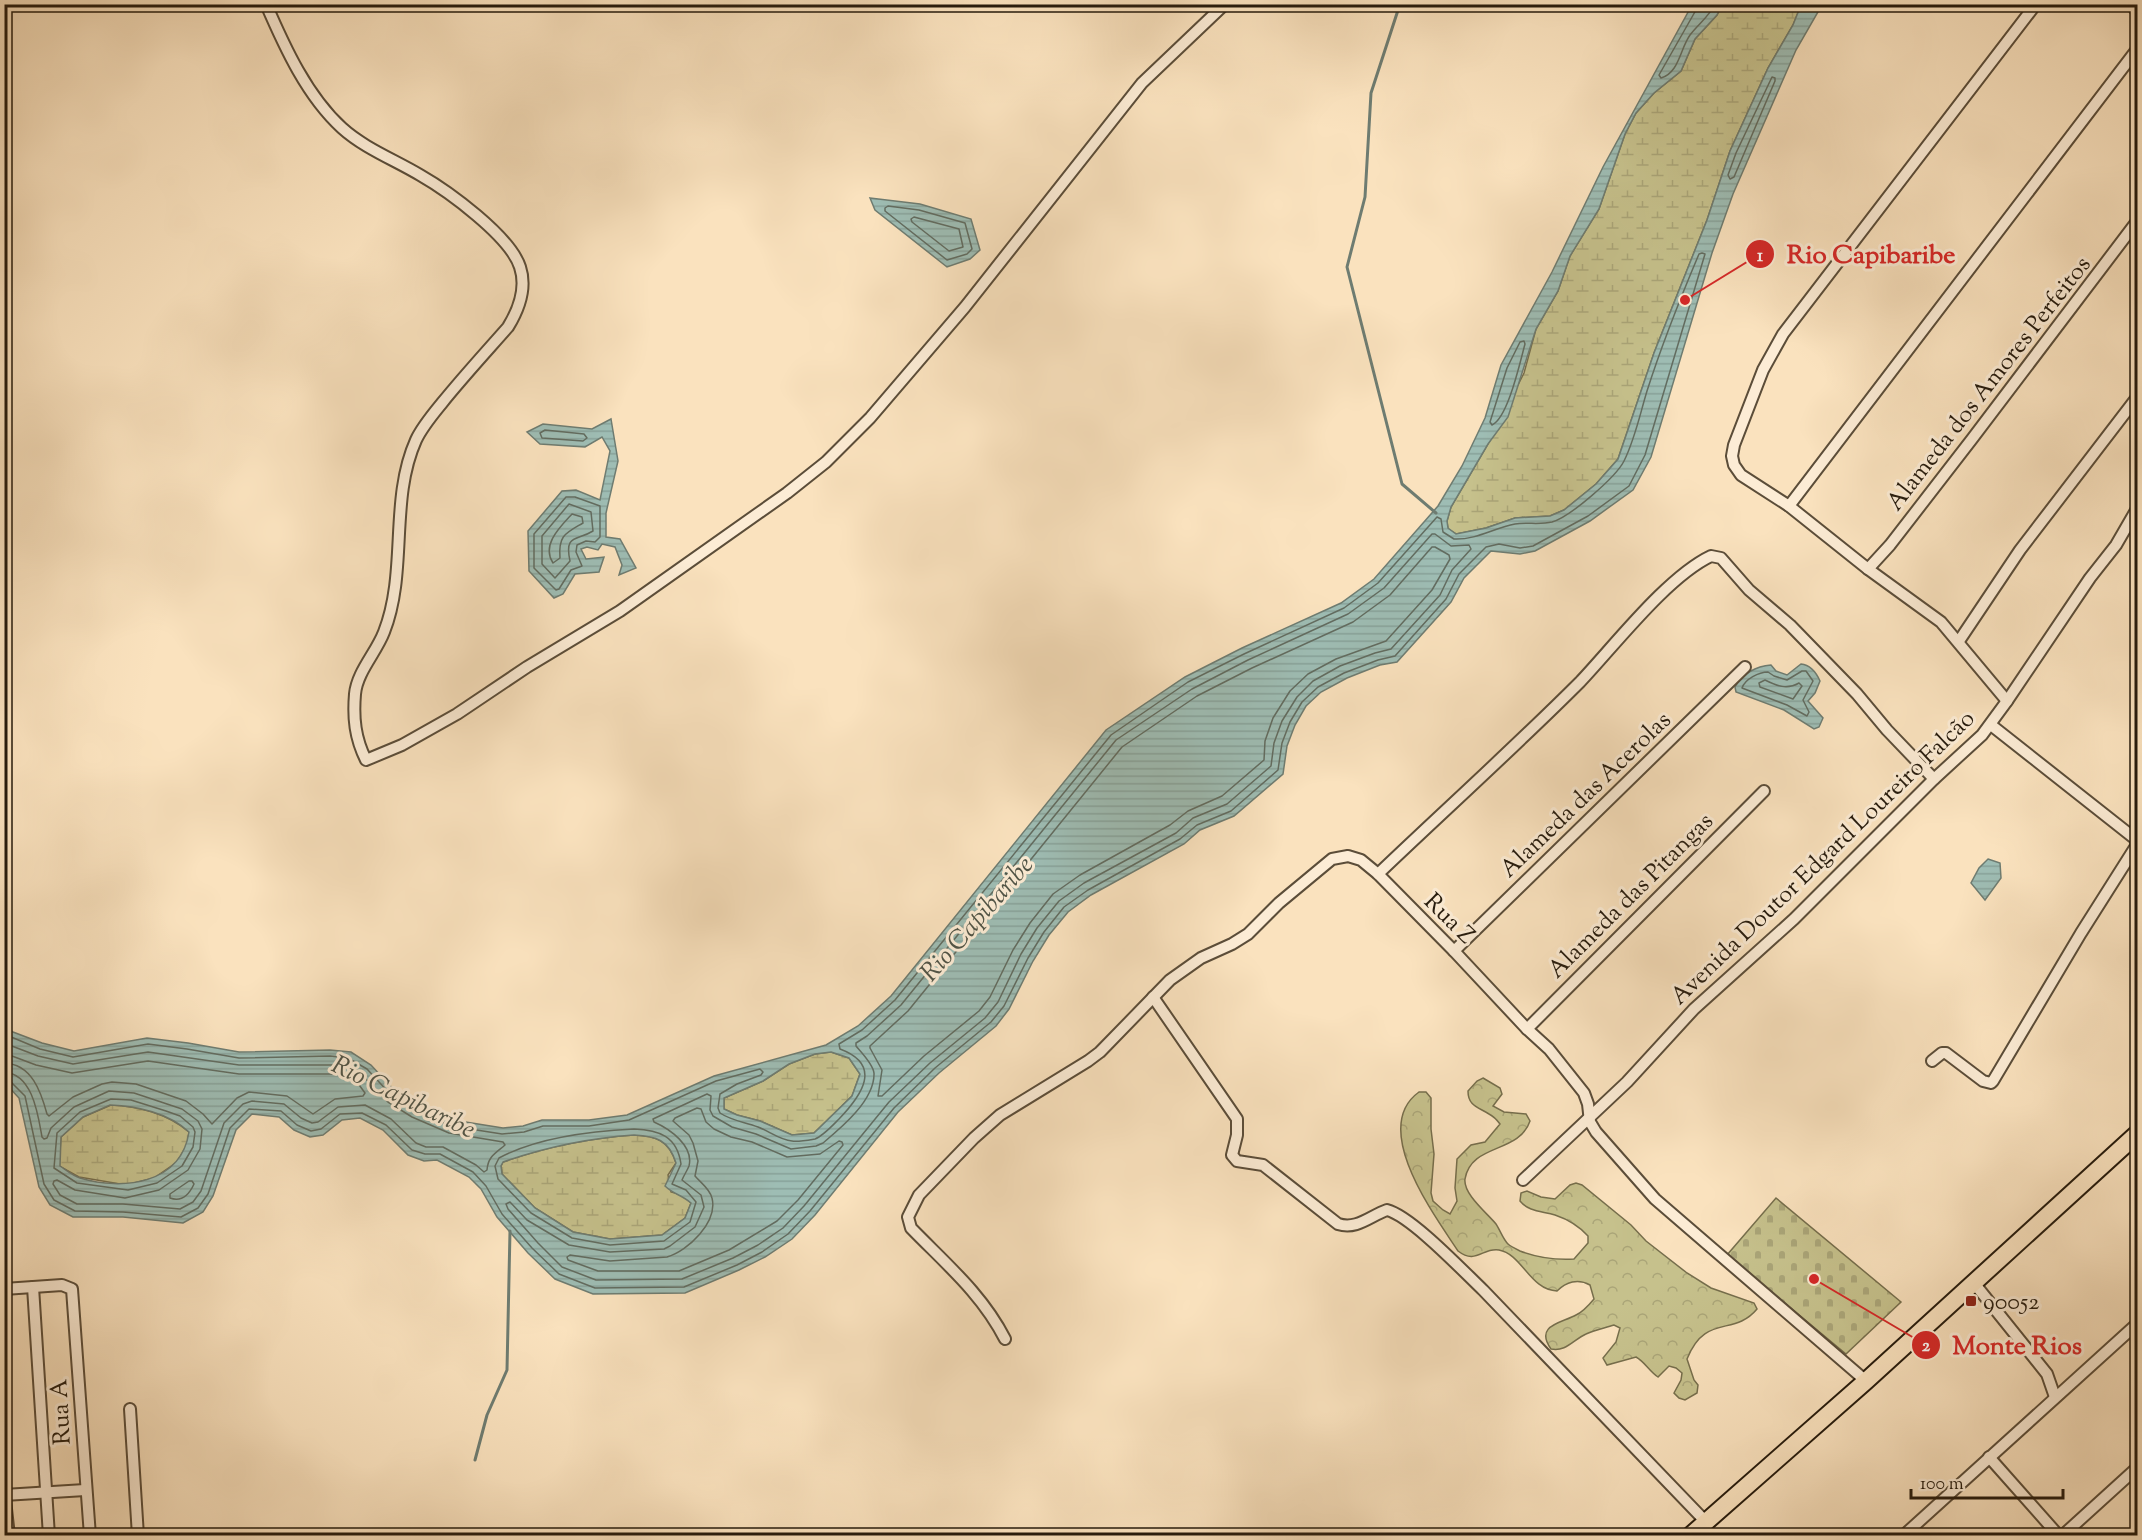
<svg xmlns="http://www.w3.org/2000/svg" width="2142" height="1540" font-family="'Sorts Mill Goudy',serif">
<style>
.forest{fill:url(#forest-crowns);stroke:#766e4c;stroke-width:1.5}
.wetland{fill:url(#wetland-marsh);stroke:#766e4c;stroke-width:1.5}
.cemetery{fill:url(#cemetery-stones);stroke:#766e4c;stroke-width:1.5}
.water{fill:url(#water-rules);stroke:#6e7c71;stroke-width:1.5;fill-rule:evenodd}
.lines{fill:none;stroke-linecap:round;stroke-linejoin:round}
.shore{stroke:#626c60;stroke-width:1.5}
.stream{stroke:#6e7c71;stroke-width:3}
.street-casing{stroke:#5b4d39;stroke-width:14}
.primary-casing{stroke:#261b0d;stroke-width:20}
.street{stroke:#fcecd5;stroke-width:10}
.primary{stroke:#fae2be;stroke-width:16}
.poi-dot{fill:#8f2418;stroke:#fcecd5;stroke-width:2}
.labels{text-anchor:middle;stroke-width:6;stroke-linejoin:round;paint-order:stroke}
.street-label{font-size:24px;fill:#261b0d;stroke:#fcecd5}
.poi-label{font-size:24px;fill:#261b0d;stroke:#fcecd5;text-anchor:start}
.water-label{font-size:26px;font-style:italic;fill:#505447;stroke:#fcecd5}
.leader{fill:none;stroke:#d62828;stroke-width:2}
.callout-dot{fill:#d62828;stroke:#fcecd5;stroke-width:2}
.mark-label{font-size:18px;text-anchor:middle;font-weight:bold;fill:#fff}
.callout-label{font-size:26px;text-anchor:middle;font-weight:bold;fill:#d62828;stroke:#fcecd5;stroke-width:6;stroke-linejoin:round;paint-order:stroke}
</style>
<defs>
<pattern id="forest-crowns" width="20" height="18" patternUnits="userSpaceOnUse" patternTransform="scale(1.5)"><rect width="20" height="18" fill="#c6c18c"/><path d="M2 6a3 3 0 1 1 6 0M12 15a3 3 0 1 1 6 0" fill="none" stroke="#aaa578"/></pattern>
<pattern id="wetland-marsh" width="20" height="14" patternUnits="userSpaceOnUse" patternTransform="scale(1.5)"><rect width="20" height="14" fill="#c6c18c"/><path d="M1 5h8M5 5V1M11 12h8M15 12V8" fill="none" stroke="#aaa578"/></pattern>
<pattern id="cemetery-stones" width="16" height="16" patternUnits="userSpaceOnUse" patternTransform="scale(1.5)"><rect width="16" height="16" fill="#c6c18c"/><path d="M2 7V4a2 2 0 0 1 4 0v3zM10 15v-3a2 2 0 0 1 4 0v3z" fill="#aaa578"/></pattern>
<pattern id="water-rules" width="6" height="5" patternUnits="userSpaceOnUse" patternTransform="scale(1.5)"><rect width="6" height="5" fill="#9ebdb4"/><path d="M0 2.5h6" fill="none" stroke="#88a29a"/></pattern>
</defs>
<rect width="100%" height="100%" fill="#fae2be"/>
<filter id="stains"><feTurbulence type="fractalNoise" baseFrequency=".00333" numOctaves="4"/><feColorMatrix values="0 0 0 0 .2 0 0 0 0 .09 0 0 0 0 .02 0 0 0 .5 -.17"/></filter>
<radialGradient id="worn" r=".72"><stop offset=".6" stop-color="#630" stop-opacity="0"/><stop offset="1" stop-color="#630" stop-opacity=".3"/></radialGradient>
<path class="forest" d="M 1483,1078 L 1500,1088 L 1502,1094 L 1493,1106 L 1504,1112 L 1526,1114 L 1530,1121 C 1519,1154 1471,1143 1465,1179 C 1463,1194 1487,1213 1496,1224 C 1500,1230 1503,1239 1508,1244 C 1510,1246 1516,1249 1520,1251 C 1536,1257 1557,1260 1574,1259 L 1588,1243 L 1588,1236 C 1579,1226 1567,1219 1555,1215 C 1542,1211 1529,1212 1520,1201 L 1521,1193 L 1527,1191 L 1541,1197 L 1555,1199 L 1570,1185 L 1576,1183 L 1582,1185 L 1631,1225 L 1646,1241 L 1687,1273 L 1711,1288 L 1754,1303 L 1757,1309 C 1734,1337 1705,1313 1687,1359 L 1694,1380 L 1698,1385 L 1697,1393 L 1685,1400 L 1679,1398 L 1674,1393 L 1681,1380 L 1682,1373 L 1676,1368 L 1669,1366 L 1658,1377 C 1649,1371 1645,1362 1636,1357 L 1607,1365 L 1603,1358 L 1616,1342 L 1620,1328 L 1614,1325 C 1605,1328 1594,1330 1586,1334 C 1573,1340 1566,1352 1551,1349 C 1534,1325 1562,1323 1576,1315 C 1583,1312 1589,1305 1594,1299 L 1590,1285 C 1578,1278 1566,1282 1557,1291 C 1530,1290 1522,1254 1499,1250 C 1483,1247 1476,1265 1458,1251 C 1435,1216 1369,1128 1419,1092 L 1426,1092 L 1431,1098 L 1431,1129 L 1434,1154 L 1431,1193 L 1433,1201 L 1443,1210 L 1450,1214 L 1457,1201 L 1455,1188 L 1457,1159 L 1471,1145 L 1485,1142 L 1500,1124 C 1497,1120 1493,1116 1489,1114 C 1478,1107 1468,1106 1468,1091 L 1477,1081 Z"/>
<g class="wetland">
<path d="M 1722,5 L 1801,5 L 1793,25 L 1768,68 L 1730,151 L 1707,220 L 1654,353 L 1618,459 L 1596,484 L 1564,510 L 1550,516 L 1515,518 L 1486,528 L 1456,534 L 1448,529 L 1447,521 L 1451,507 L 1488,444 L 1524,373 L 1536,329 L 1558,291 L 1570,256 L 1599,209 L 1625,134 L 1636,113 L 1654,93 L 1681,71 L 1695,39 L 1717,15 Z"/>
<path d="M 831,1052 L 849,1058 L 860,1074 L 852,1096 L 814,1133 L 792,1135 L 760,1121 L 737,1115 L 724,1109 L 724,1098 L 763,1081 L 789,1064 L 815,1054 Z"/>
<path d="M 111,1105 C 138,1106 168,1114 189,1132 L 187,1145 L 177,1162 L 154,1178 L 126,1185 L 79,1177 L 59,1166 L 61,1137 L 83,1117 Z"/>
<path d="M 634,1135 C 656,1136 669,1140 676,1163 L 668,1175 L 671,1192 L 682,1195 L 691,1203 L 685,1218 L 662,1235 L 610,1239 L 573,1232 L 535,1208 L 502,1174 L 501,1166 L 503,1162 C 546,1147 589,1138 634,1135 Z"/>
</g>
<path class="cemetery" d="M 1776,1198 L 1901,1302 L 1846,1354 L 1727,1255 Z"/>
<g class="water">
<path d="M 1692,5 L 1722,5 L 1717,15 L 1695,39 L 1681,71 L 1654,93 L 1636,113 L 1625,134 L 1599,209 L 1570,256 L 1558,291 L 1536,329 L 1508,417 L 1488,444 L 1451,507 L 1447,521 L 1448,528 L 1456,534 L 1486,528 L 1515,518 L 1550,516 L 1564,510 L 1596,484 L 1618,459 L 1654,353 L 1707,220 L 1730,151 L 1768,68 L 1793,25 L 1801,5 L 1822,5 L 1796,50 L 1733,194 L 1712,253 L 1651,457 L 1633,490 L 1590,521 L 1535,551 L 1520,554 L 1491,551 L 1464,578 L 1451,602 L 1397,662 L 1380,665 L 1347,678 L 1321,692 L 1306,706 L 1295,725 L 1287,746 L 1283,774 L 1234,816 L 1200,830 L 1184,844 L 1091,895 L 1068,912 L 1049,935 L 1033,961 L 1009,1009 L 996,1026 L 939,1073 L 898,1112 L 815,1215 L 792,1239 L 765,1257 L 739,1270 L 685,1293 L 593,1294 L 555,1279 L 528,1253 L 497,1217 L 481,1189 L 469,1177 L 437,1160 L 424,1161 L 408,1155 L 383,1130 L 360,1118 L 342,1120 L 323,1135 L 310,1137 L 294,1130 L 279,1117 L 252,1114 L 236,1130 L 213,1196 L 203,1212 L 183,1223 L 123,1217 L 73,1217 L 50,1205 L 39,1187 L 19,1098 L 5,1083 L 5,1027 L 13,1032 L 42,1043 L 74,1051 L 147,1038 L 188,1043 L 239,1052 L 330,1050 L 351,1052 L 371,1065 L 396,1092 L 418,1105 L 453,1120 L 503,1128 L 523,1126 L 542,1120 L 589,1120 L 627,1115 L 714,1076 L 826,1045 L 858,1026 L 891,996 L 1106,730 L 1185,677 L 1242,648 L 1341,603 L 1374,579 L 1438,506 L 1462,466 L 1485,418 L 1501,365 L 1552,272 L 1603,167 ZM 831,1052 L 849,1058 L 860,1074 L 852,1096 L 814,1133 L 792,1135 L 760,1121 L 737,1115 L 724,1109 L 724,1098 L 763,1081 L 789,1064 L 815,1054 ZM 110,1105 C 137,1106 169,1113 189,1132 C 181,1184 123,1191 80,1178 C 73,1176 66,1170 60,1166 L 61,1137 L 83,1117 ZM 634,1135 C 656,1136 669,1140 676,1163 L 665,1186 C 673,1194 682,1195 691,1203 L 685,1218 L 662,1235 L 610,1239 L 573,1232 L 535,1208 L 502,1174 L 501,1166 L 503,1162 C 546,1147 589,1138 634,1135 Z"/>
<path d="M 870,198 L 920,204 L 971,219 L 980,250 L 970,259 L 947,267 L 875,210 Z"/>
<path d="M 611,419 L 618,461 L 606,513 L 606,537 L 620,539 L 636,568 L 619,575 L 622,565 L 615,547 L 602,544 L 598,550 L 587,547 L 581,549 L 586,559 L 604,557 L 599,572 L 575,574 L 563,594 L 554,598 L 529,571 L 528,531 L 562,491 L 576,490 L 600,500 L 610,451 L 602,437 L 585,447 L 540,444 L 527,432 L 543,424 L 592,429 Z"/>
<path d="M 1801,664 C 1811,665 1816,672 1820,681 L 1815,693 L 1808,701 L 1823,718 L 1819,727 L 1814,729 L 1784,710 L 1736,692 L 1735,687 C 1742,674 1756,666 1771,665 L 1776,671 L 1787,675 Z"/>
<path d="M 1988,859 L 2000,863 L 2001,878 L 1985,900 L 1971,883 L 1979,868 Z"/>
</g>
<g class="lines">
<g class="shore">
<path d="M 1697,4 L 1696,10 L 1659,75 L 1661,78 C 1679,73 1680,49 1690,35 C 1698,24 1709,17 1715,4"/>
<path d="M 1772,77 L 1775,78 L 1775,81 L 1734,177 L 1730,179 L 1728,175 L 1736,153 Z"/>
<path d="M 888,206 L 919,210 L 965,223 L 972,249 L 967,254 L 947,260 L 885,211 L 885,208 Z"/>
<path d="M 914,217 L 959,229 L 963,247 L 949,251 L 912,222 L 911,219 Z"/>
<path d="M 1524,341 L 1525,344 C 1520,362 1508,418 1492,425 L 1490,422 L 1507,368 L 1520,342 Z"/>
<path d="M 545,430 L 584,434 L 587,438 L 583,441 L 542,438 L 540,433 Z"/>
<path d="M 566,497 L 575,497 L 600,506 L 600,537 L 595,542 L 586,541 L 577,545 L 576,552 L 582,566 L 571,570 L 559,589 L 556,590 L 534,568 L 534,534 Z"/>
<path d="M 569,504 L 591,512 L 593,531 C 577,541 564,534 570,561 L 555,578 L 542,564 L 542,536 Z"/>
<path d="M 572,514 L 582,517 L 583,523 C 566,533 558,535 560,558 L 553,563 C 541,545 560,527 572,514 Z"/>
<path d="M 1432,534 L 1435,534 L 1451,546 L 1469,545 L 1471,549 L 1452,570 L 1440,595 L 1391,649 L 1375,653 L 1340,666 L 1313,681 L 1297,697 L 1282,721 L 1274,743 L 1271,766 L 1227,804 L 1193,818 L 1176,833 L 1084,883 L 1059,901 L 1037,928 L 1021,954 L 998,1002 L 985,1018 L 930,1063 L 889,1102 L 804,1206 L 783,1228 L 758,1245 L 733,1258 L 682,1279 L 596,1280 L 562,1267 L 538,1243 L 508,1209 L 506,1204 L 510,1202 L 527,1220 L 569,1245 L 610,1252 L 664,1249 L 670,1246 L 695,1227 L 704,1207 L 701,1195 L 682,1180 C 684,1175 687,1171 689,1166 C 694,1146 670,1129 654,1122 L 653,1119 L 707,1094 L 711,1096 L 710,1110 L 713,1116 L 732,1127 L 756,1134 L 791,1149 L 816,1146 L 823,1143 C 841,1128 875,1100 874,1073 C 873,1064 862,1053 856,1046 L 856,1043 L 867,1036 L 901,1005 L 1116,740 L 1192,689 L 1248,660 L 1348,614 L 1384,588 Z"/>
<path d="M 1432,547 L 1435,547 L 1449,555 L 1450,559 L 1432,590 L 1386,641 L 1336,659 L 1308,674 L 1290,691 L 1273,718 L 1265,741 L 1264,760 L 1222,796 L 1188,811 L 1170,825 L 1080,875 L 1053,894 L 1030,923 L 1013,950 L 990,997 L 979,1011 L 924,1056 L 882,1096 L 878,1096 L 882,1070 L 870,1048 L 870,1046 L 908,1011 L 1122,747 L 1197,696 L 1252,668 L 1353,622 L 1390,595 Z"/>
<path d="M 1802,671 L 1806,671 L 1813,681 L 1803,700 L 1809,712 L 1807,716 L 1787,705 L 1742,688 C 1745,679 1759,672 1768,672 L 1774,676 L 1787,680 Z"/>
<path d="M 1765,680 C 1777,686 1787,690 1799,683 L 1802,686 L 1793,699 L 1760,687 L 1759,683 Z"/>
<path d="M 4,1034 L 40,1049 L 73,1057 L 148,1044 L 187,1049 L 239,1058 L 330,1056 L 348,1058 L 367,1069 L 392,1096 L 415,1111 L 451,1126 L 502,1134 L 524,1132 L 543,1126 L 589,1126 L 629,1120 L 716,1081 L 760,1069 L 763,1072 L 761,1075 L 737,1084 L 720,1094 L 718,1108 L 720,1113 C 732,1121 745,1122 758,1127 C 769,1131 780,1140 792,1141 C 798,1142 809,1140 815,1139 C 823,1136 833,1125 839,1119 C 862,1095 883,1065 840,1049 L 839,1044 L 862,1030 L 895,1000 L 1111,735 L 1188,682 L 1244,654 L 1344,608 L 1378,583 L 1437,517 L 1441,519 L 1443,532 L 1454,539 C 1476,540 1494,528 1515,524 C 1527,522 1540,525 1552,522 C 1570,517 1616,477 1624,461 C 1635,439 1640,414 1647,391 C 1662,344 1680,299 1699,254 L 1702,253 L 1705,254 L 1645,455 L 1629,486 L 1588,516 L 1533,546 L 1520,548 L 1499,544 L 1486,547 L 1459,574 L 1446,599 L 1395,656 L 1378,660 L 1344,673 L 1318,687 L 1302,702 L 1290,722 L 1282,743 L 1278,770 L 1231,811 L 1197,825 L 1180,839 L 1088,890 L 1064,907 L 1044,932 L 1028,958 L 1004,1006 L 991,1022 L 935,1068 L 894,1108 L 810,1211 L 788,1234 L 762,1252 L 737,1265 L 684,1287 L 595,1288 L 559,1274 L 532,1248 L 502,1214 L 486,1186 L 473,1172 L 440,1154 L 425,1154 L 412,1150 L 386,1125 L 362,1113 L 340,1114 L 321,1129 L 311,1131 L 297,1125 L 281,1111 L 249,1109 L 230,1128 L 208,1194 L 198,1208 L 181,1217 L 123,1212 L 75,1211 L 54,1200 L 44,1184 L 25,1096 L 10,1081 L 4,1080"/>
<path d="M 4,1043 L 38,1056 L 73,1064 L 148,1052 L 239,1065 L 346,1065 L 362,1075 L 388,1102 L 412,1117 L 449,1133 L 503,1142 L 505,1145 C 496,1153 488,1156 487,1170 L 484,1172 L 476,1165 L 443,1147 L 426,1147 L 416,1143 L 391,1119 L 365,1105 L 338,1107 L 318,1122 L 312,1123 L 301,1118 L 284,1104 L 252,1101 L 243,1104 L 224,1123 L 201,1191 L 193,1202 L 180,1209 L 123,1204 L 77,1204 L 60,1195 L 53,1184 L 54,1181 L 57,1180 L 75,1190 L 125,1198 L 159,1190 L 188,1170 L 200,1149 L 202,1129 L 198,1121 L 182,1109 L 134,1093 L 109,1091 L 74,1107 L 51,1128 L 47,1138 L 44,1139 L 42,1137 C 38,1115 33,1074 4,1072"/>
<path d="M 4,1053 L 36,1065 L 72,1073 L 148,1061 L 239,1074 L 343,1074 L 357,1082 L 365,1093 L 363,1096 L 335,1099 L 313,1114 L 287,1096 L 249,1092 L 237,1098 L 212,1124 L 203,1114 L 186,1101 L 136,1084 L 112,1082 L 102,1084 L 73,1097 L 49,1116 L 47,1114 C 41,1092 32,1064 4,1063"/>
<path d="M 111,1099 L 131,1100 L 166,1111 L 180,1116 L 193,1127 L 195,1132 L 193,1147 L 182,1166 L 157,1183 L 128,1190 L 77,1183 L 54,1168 L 57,1133 L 80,1112 Z"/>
<path d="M 697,1108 L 701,1109 L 706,1122 L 714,1129 L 731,1137 L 752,1142 L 787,1157 L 820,1154 L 839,1141 L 842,1142 L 843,1145 L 798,1200 L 777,1221 L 729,1250 L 679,1271 L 598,1271 L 568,1260 L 567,1257 L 570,1255 L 610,1261 L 667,1257 C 688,1251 718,1222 712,1198 C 710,1189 701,1183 695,1176 L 698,1161 L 693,1143 L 689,1135 L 673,1121 L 675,1118 Z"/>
<path d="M 634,1129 C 659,1130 677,1136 681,1164 L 672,1184 L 686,1190 L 696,1202 L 690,1222 L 664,1241 L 610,1245 L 572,1238 L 531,1213 L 498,1179 L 495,1166 L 499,1158 C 536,1138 593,1131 634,1129 Z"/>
<path d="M 189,1181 L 192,1181 L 194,1184 C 189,1195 181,1202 170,1198 L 170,1194 Z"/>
</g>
<g class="stream">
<path d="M 1400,4 L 1371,93 L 1365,197 L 1347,267 L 1402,484 L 1436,513"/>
<path d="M 475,1460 L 487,1415 L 507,1370 L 510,1231"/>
</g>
<defs>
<g id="street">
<path d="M 266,4 C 285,48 307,96 342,128 C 364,148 395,160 420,175 C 448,191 510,236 520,267 C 527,288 519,309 508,327 C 486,352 463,377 442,403 C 433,414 422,427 416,440 C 389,500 408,571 384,632 C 376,653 357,672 355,694 C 353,718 355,738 366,760 L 402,745 L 457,714 L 527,667 L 620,611 L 787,493 L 826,462 L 870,418 L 965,307 L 1142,83 L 1225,4"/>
<path d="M 2131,4 L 2138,13"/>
<path d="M 1789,506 L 2138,48"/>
<path d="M 1868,569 L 1890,545 L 1972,439 L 2138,220"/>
<path d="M 1959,641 L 2020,550 L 2138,396"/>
<path d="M 2007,701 L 1941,622 L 1868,569 L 1789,506 L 1741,475 L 1734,465 L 1732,456 L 1734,445 L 1763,370 L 1783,334 L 2036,4"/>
<path d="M 1991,725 L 2138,841"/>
<path d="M 1378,874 C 1445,810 1514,748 1580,682 C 1615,645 1667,577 1711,556 L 1721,558 L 1749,590 L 1790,625 L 1857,694 L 1887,730 L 1934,779"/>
<path d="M 1454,951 L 1745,667"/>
<path d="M 1153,997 L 1237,1119 L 1237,1135 L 1232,1155 L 1237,1161 L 1263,1165 L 1338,1224 C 1357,1230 1370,1216 1387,1210 C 1411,1216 1463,1271 1483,1290 L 1707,1523"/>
<path d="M 1527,1029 L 1764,791"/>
<path d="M 1932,1061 L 1942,1053 L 1946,1053 L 1983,1081 L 1991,1083 L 1993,1081 L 2081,933 L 2138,843"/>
<path d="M 1523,1180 L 1627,1082 L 1694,1009 L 1794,919 L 1934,779 L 1982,735 L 2007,701 L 2090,578 L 2116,545 L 2138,507"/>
<path d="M 1974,1283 L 2047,1374 L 2055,1397"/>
<path d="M 33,1287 L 49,1536"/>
<path d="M 4,1289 L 62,1285 L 72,1289 L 90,1536"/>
<path d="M 1005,1339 C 982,1294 946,1264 911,1228 L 908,1217 L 919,1195 L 974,1138 L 1000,1115 L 1088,1061 L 1100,1052 L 1170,980 L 1201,958 L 1232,944 L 1248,934 L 1279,903 L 1332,859 L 1348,856 L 1361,860 L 1378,874 L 1454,951 L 1527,1029 L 1549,1049 L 1584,1093 L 1588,1104 L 1590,1122 L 1596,1132 L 1655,1199 L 1866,1381"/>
<path d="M 130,1409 L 138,1536"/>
<path d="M 1989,1457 L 2059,1536"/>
<path d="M 4,1491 L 9,1536"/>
<path d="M 4,1495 L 85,1490"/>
<path d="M 1903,1536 L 2138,1323"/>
<path d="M 2062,1536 L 2138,1467"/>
</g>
<path id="primary" d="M 1690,1536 L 1866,1381 L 2138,1133"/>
</defs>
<use href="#street" class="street-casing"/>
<use href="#primary" class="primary-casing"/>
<use href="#street" class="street"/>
<use href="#primary" class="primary"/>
</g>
<rect class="poi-dot" x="1965" y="1295" width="12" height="12" rx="3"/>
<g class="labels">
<g class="street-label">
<text transform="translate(1988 383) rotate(-52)" y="8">Alameda dos Amores Perfeitos</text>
<text transform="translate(1585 794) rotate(-44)" y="8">Alameda das Acerolas</text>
<text transform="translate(1822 857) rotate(-44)" y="8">Avenida Doutor Edgard Loureiro Falcão</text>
<text transform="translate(1630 895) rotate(-45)" y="8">Alameda das Pitangas</text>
<text transform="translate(1450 918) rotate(45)" y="8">Rua Z</text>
<text transform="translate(60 1412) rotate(-93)" y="8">Rua A</text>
</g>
<g class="poi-label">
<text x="1983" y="1309">90052</text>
</g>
<g class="water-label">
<text transform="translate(976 918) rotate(-49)" y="9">Rio Capibaribe</text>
<text transform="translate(404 1096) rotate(26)" y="9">Rio Capibaribe</text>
</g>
</g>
<path class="leader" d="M1685 300L1760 254M1814 1279L1926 1345"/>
<g class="callout-dot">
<circle cx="1685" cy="300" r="6"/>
<circle cx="1814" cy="1279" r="6"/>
<circle cx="1760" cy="254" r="15"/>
<circle cx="1926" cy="1345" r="15"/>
</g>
<g class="mark-label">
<text x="1760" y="261">1</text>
<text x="1926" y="1351">2</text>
</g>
<g class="callout-label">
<text x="1871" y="263">Rio Capibaribe</text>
<text x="2017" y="1354">Monte Rios</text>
</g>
<rect width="2142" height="1540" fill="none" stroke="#fae2be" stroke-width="24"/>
<rect x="6" y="6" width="2130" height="1528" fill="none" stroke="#261b0d" stroke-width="3"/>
<rect x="12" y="12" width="2118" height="1516" fill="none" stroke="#261b0d" stroke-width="1.5"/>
<path d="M1911 1489v9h152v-9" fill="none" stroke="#261b0d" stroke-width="3"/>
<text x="1920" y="1489" font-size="18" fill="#261b0d" stroke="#fcecd5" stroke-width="4.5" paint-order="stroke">100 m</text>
<rect width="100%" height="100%" filter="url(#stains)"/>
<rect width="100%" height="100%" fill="url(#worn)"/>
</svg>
